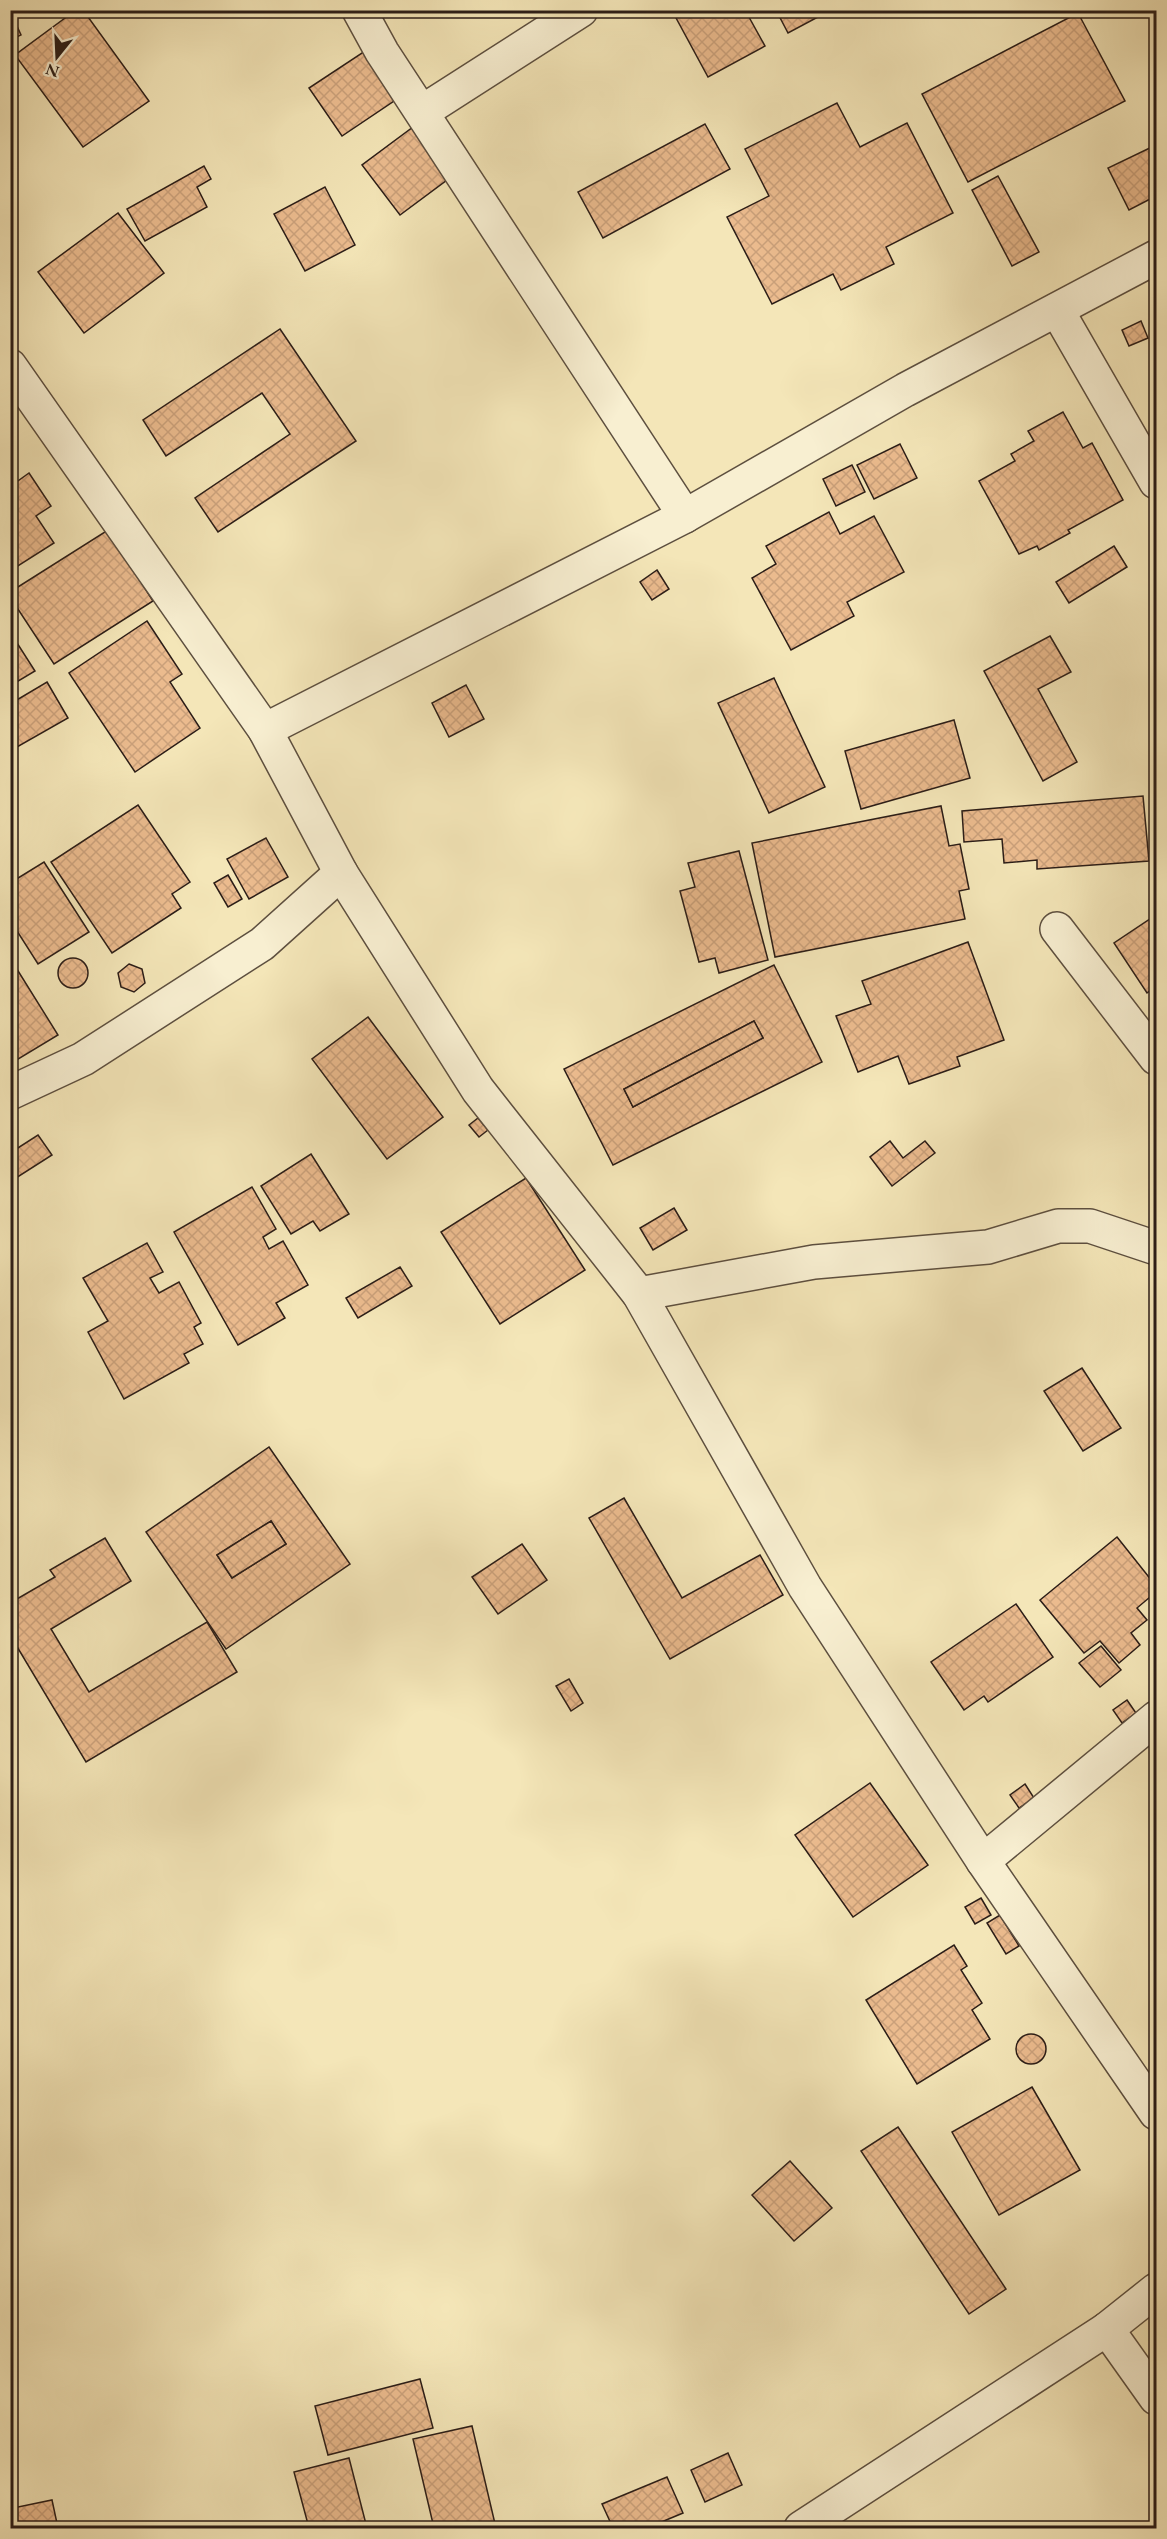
<svg xmlns="http://www.w3.org/2000/svg" width="1167" height="2539" font-family="'EB Garamond',serif">
<style>
.building{fill:url(#building-cross-hatch);stroke:#2b1d17;stroke-width:1.5;fill-rule:evenodd}
.lines{fill:none;stroke-linecap:round;stroke-linejoin:round}
.minor-casing{stroke:#5d4f3f;stroke-width:36}
.minor{stroke:#f8efd1;stroke-width:33}
</style>
<defs>
<pattern id="building-cross-hatch" width="8" height="8" patternUnits="userSpaceOnUse" patternTransform="scale(1.5)"><rect width="8" height="8" fill="#ebbb8e"/><path d="M0 0l8 8M0 8l8-8" fill="none" stroke="#caa07a"/></pattern>
</defs>
<rect width="100%" height="100%" fill="#f4e6b8"/>
<filter id="stains"><feTurbulence type="fractalNoise" baseFrequency=".00333" numOctaves="4"/><feColorMatrix values="0 0 0 0 .2 0 0 0 0 .09 0 0 0 0 .02 0 0 0 .5 -.17"/></filter>
<radialGradient id="worn" r=".72"><stop offset=".6" stop-color="#630" stop-opacity="0"/><stop offset="1" stop-color="#630" stop-opacity=".3"/></radialGradient>
<g class="building">
<path d="M 10,10 L 30,10 L 12,19 Z"/>
<path d="M 76,10 L 83,10 L 149,101 L 83,147 L 15,55 Z"/>
<path d="M 686,10 L 745,10 L 765,46 L 708,77 L 675,16 Z"/>
<path d="M 776,10 L 831,10 L 788,33 Z"/>
<path d="M 1078,13 L 1125,101 L 968,182 L 922,94 Z"/>
<path d="M 16,24 L 21,35 L 10,40 L 10,27 Z"/>
<path d="M 365,51 L 397,99 L 342,136 L 309,88 Z"/>
<path d="M 837,103 L 860,147 L 907,123 L 953,213 L 886,247 L 894,264 L 841,290 L 833,274 L 772,304 L 727,217 L 769,196 L 745,149 Z"/>
<path d="M 705,124 L 730,169 L 603,238 L 578,192 Z"/>
<path d="M 413,127 L 451,177 L 400,215 L 362,165 Z"/>
<path d="M 1156,145 L 1156,196 L 1129,210 L 1108,168 Z"/>
<path d="M 204,166 L 211,179 L 197,187 L 207,207 L 145,241 L 127,209 Z"/>
<path d="M 998,176 L 1039,252 L 1012,266 L 972,190 Z"/>
<path d="M 325,187 L 355,245 L 305,271 L 274,214 Z"/>
<path d="M 118,213 L 164,273 L 84,333 L 38,272 Z"/>
<path d="M 1141,321 L 1148,338 L 1129,346 L 1122,330 Z"/>
<path d="M 280,329 L 356,441 L 218,532 L 195,498 L 290,434 L 262,393 L 166,456 L 143,420 Z"/>
<path d="M 1063,412 L 1083,448 L 1092,443 L 1123,500 L 1068,530 L 1070,533 L 1039,550 L 1037,546 L 1019,554 L 979,481 L 1015,461 L 1011,454 L 1034,441 L 1028,431 Z"/>
<path d="M 900,444 L 917,478 L 874,499 L 857,465 Z"/>
<path d="M 852,465 L 865,492 L 836,506 L 823,479 Z"/>
<path d="M 29,473 L 51,506 L 36,516 L 54,543 L 10,571 L 10,476 L 15,483 Z"/>
<path d="M 829,512 L 840,534 L 874,516 L 904,572 L 847,602 L 854,616 L 791,650 L 752,578 L 776,564 L 766,546 Z"/>
<path d="M 108,530 L 153,601 L 54,664 L 10,597 L 10,592 Z"/>
<path d="M 1114,546 L 1127,567 L 1069,603 L 1056,582 Z"/>
<path d="M 657,570 L 669,589 L 652,600 L 640,582 Z"/>
<path d="M 147,621 L 182,674 L 170,682 L 200,728 L 135,772 L 69,673 Z"/>
<path d="M 10,632 L 35,671 L 10,686 Z"/>
<path d="M 1050,636 L 1071,672 L 1038,689 L 1077,762 L 1043,781 L 984,671 Z"/>
<path d="M 774,678 L 825,787 L 769,813 L 718,703 Z"/>
<path d="M 47,682 L 68,718 L 10,751 L 10,704 Z"/>
<path d="M 466,685 L 484,719 L 449,737 L 432,703 Z"/>
<path d="M 954,720 L 970,778 L 861,809 L 845,751 Z"/>
<path d="M 1143,796 L 1149,861 L 1037,869 L 1037,860 L 1004,863 L 1002,839 L 964,842 L 962,811 Z"/>
<path d="M 138,805 L 190,882 L 172,894 L 181,908 L 112,953 L 51,862 Z"/>
<path d="M 941,806 L 949,846 L 960,844 L 969,889 L 959,891 L 965,919 L 775,957 L 752,843 Z"/>
<path d="M 266,838 L 288,877 L 249,899 L 227,859 Z"/>
<path d="M 739,851 L 768,960 L 719,973 L 715,958 L 699,962 L 680,891 L 695,887 L 688,863 Z"/>
<path d="M 44,862 L 89,932 L 38,964 L 10,920 L 10,883 Z"/>
<path d="M 228,875 L 242,899 L 228,907 L 214,883 Z"/>
<path d="M 1156,915 L 1156,986 L 1147,993 L 1114,943 Z"/>
<path d="M 968,942 L 1004,1040 L 957,1057 L 960,1066 L 909,1084 L 898,1056 L 858,1072 L 836,1016 L 871,1004 L 862,981 Z"/>
<path d="M 10,958 L 58,1035 L 10,1064 Z"/>
<circle cx="73" cy="973" r="15"/>
<path d="M 129,964 L 142,969 L 145,983 L 134,992 L 121,987 L 118,973 Z"/>
<path d="M 774,965 L 822,1062 L 613,1165 L 564,1069 ZM 754,1021 L 763,1038 L 633,1107 L 624,1089 Z"/>
<path d="M 368,1017 L 443,1117 L 387,1159 L 312,1059 Z"/>
<path d="M 754,1021 L 763,1038 L 633,1107 L 624,1089 Z"/>
<path d="M 478,1118 L 488,1130 L 479,1137 L 469,1125 Z"/>
<path d="M 38,1135 L 52,1155 L 16,1178 L 10,1170 L 10,1153 Z"/>
<path d="M 890,1141 L 903,1158 L 925,1141 L 935,1153 L 892,1186 L 870,1157 Z"/>
<path d="M 311,1154 L 349,1214 L 320,1231 L 313,1221 L 291,1234 L 261,1186 Z"/>
<path d="M 526,1178 L 585,1270 L 500,1324 L 441,1232 Z"/>
<path d="M 252,1187 L 276,1229 L 263,1237 L 269,1249 L 283,1241 L 308,1285 L 276,1303 L 285,1318 L 238,1345 L 174,1232 Z"/>
<path d="M 674,1208 L 687,1230 L 653,1250 L 640,1228 Z"/>
<path d="M 147,1243 L 163,1272 L 150,1278 L 159,1293 L 179,1282 L 201,1323 L 194,1327 L 203,1344 L 184,1354 L 189,1363 L 124,1399 L 88,1332 L 108,1321 L 83,1278 Z"/>
<path d="M 400,1267 L 412,1286 L 358,1318 L 346,1298 Z"/>
<path d="M 1082,1368 L 1121,1428 L 1083,1451 L 1044,1391 Z"/>
<path d="M 269,1447 L 350,1564 L 226,1649 L 146,1532 ZM 271,1521 L 286,1544 L 232,1578 L 217,1555 Z"/>
<path d="M 624,1498 L 682,1598 L 760,1555 L 783,1595 L 670,1659 L 589,1518 Z"/>
<path d="M 271,1521 L 286,1544 L 232,1578 L 217,1555 Z"/>
<path d="M 1117,1537 L 1156,1586 L 1156,1592 L 1137,1608 L 1147,1620 L 1131,1633 L 1140,1645 L 1119,1663 L 1100,1641 L 1084,1653 L 1040,1600 Z"/>
<path d="M 105,1538 L 131,1581 L 51,1629 L 89,1692 L 207,1622 L 237,1672 L 86,1762 L 10,1635 L 10,1603 L 55,1577 L 50,1570 Z"/>
<path d="M 522,1544 L 547,1580 L 498,1614 L 472,1577 Z"/>
<path d="M 1016,1604 L 1053,1657 L 988,1702 L 984,1696 L 964,1710 L 931,1662 Z"/>
<path d="M 1101,1646 L 1121,1670 L 1100,1687 L 1079,1663 Z"/>
<path d="M 569,1679 L 583,1703 L 571,1711 L 556,1686 Z"/>
<path d="M 1127,1700 L 1136,1713 L 1122,1723 L 1113,1710 Z"/>
<path d="M 870,1783 L 928,1865 L 853,1917 L 795,1835 Z"/>
<path d="M 1025,1784 L 1034,1798 L 1019,1808 L 1010,1795 Z"/>
<path d="M 981,1898 L 991,1915 L 975,1924 L 965,1907 Z"/>
<path d="M 1000,1915 L 1019,1946 L 1006,1954 L 987,1923 Z"/>
<path d="M 954,1945 L 967,1966 L 961,1970 L 982,2003 L 972,2010 L 990,2039 L 917,2084 L 866,2000 Z"/>
<circle cx="1031" cy="2049" r="15"/>
<path d="M 1032,2087 L 1080,2170 L 999,2215 L 952,2132 Z"/>
<path d="M 898,2127 L 1006,2289 L 969,2314 L 861,2151 Z"/>
<path d="M 790,2161 L 832,2208 L 794,2241 L 752,2195 Z"/>
<path d="M 420,2379 L 433,2428 L 328,2455 L 315,2406 Z"/>
<path d="M 472,2426 L 496,2528 L 434,2528 L 413,2439 Z"/>
<path d="M 728,2453 L 742,2485 L 705,2502 L 691,2470 Z"/>
<path d="M 349,2458 L 367,2528 L 309,2528 L 294,2472 Z"/>
<path d="M 667,2477 L 683,2513 L 647,2528 L 613,2528 L 602,2504 Z"/>
<path d="M 52,2500 L 58,2528 L 17,2528 L 13,2508 Z"/>
</g>
<g class="lines">
<defs>
<g id="minor">
<path d="M 359,10 L 382,52 L 685,516"/>
<path d="M 422,112 L 581,10"/>
<path d="M 1057,310 L 1156,482"/>
<path d="M 10,366 L 265,730 L 341,873 L 478,1090 L 639,1294 L 805,1587 L 983,1861 L 1156,2113"/>
<path d="M 265,730 L 685,516 L 905,390 L 1156,257"/>
<path d="M 1057,929 L 1156,1058"/>
<path d="M 10,1093 L 83,1059 L 262,944 L 341,873"/>
<path d="M 639,1294 L 814,1262 L 988,1247 L 1058,1226 L 1090,1226 L 1156,1248"/>
<path d="M 983,1861 L 1156,1718"/>
<path d="M 1107,2329 L 1156,2398"/>
<path d="M 801,2528 L 1107,2329 L 1156,2290"/>
</g>
</defs>
<use href="#minor" class="minor-casing"/>
<use href="#minor" class="minor"/>
</g>
<rect width="1167" height="2539" fill="none" stroke="#f4e6b8" stroke-width="36"/>
<rect x="12" y="12" width="1143" height="2515" fill="none" stroke="#2b1d17" stroke-width="3"/>
<rect x="18" y="18" width="1131" height="2503" fill="none" stroke="#2b1d17" stroke-width="1.5"/>
<g transform="translate(57 57) rotate(198)" stroke="#f8efd1" stroke-width="4.5" paint-order="stroke">
<path d="M0-4.5L10 22L0 15L-10 22Z" fill="#2b1d17"/>
<text y="-9" font-size="16" font-weight="bold" text-anchor="middle" fill="#2b1d17">N</text>
</g>
<rect width="100%" height="100%" filter="url(#stains)"/>
<rect width="100%" height="100%" fill="url(#worn)"/>
</svg>
